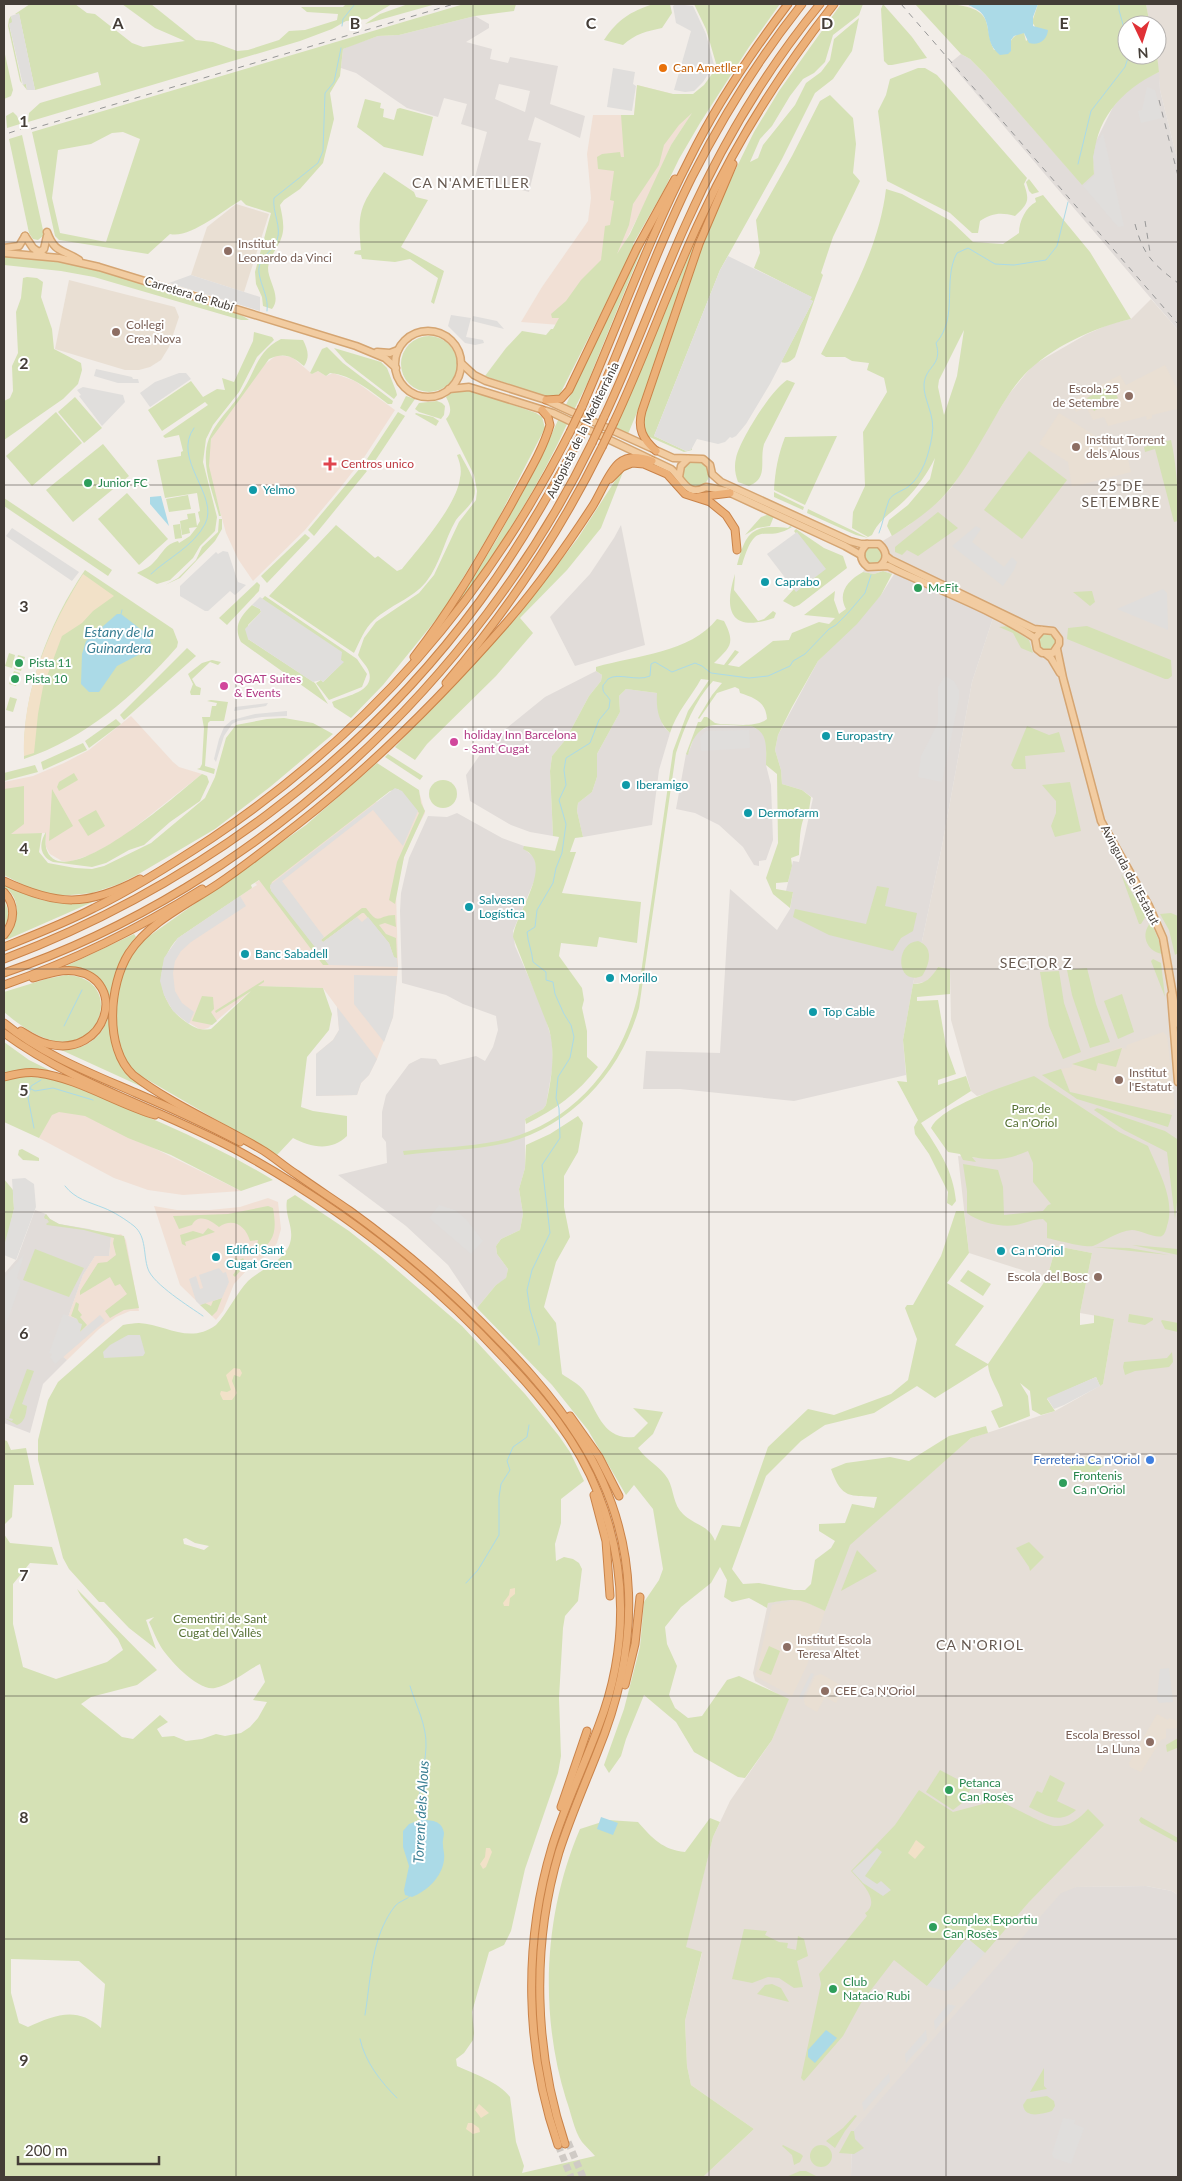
<svg xmlns="http://www.w3.org/2000/svg" width="1182" height="2181" font-family="Lato,sans-serif">
<style>
.residential{fill:#e5ded7}
.commercial{fill:#f1e0d5}
.industrial{fill:#e1dcd9;fill-rule:evenodd}
.education{fill:#e9dfd3}
.green{fill:#d5e1b5;fill-rule:evenodd}
.sand{fill:#f2e1c8}
.parking{fill:#e0dedc}
.water{fill:#abdae7}
.lines{fill:none;stroke-linecap:round;stroke-linejoin:round}
.stream{stroke:#abdae7;stroke-width:1}
.highway-tunnel{stroke:#cfcac5;stroke-width:7;stroke-dasharray:7 3.5;stroke-linecap:butt}
.major-casing{stroke:#d5a572;stroke-width:9}
.highway-casing{stroke:#ca8349;stroke-width:9}
.major{stroke:#f2cca1;stroke-width:6}
.highway{stroke:#ecb078;stroke-width:7}
.rail{stroke:#969696;stroke-width:1;stroke-dasharray:6 6;stroke-linecap:butt}
.highway-bridge-casing{stroke:#ca8349;stroke-width:9;stroke-linecap:butt}
.highway-bridge{stroke:#ecb078;stroke-width:7}
.grid{fill:none;stroke:#443d37;stroke-width:1;stroke-opacity:0.55}
.food-dot{fill:#e8710a;stroke:#fff;stroke-width:2}
.education-dot{fill:#8d6e63;stroke:#fff;stroke-width:2}
.health-dot{fill:#e0444e;stroke:#fff;stroke-width:2}
.leisure-dot{fill:#2e9e5b;stroke:#fff;stroke-width:2}
.culture-dot{fill:#0f9aa8;stroke:#fff;stroke-width:2}
.hotel-dot{fill:#d1479c;stroke:#fff;stroke-width:2}
.shop-dot{fill:#3f7fe0;stroke:#fff;stroke-width:2}
.labels{text-anchor:middle;stroke-width:4;stroke-linejoin:round;paint-order:stroke}
.food-label{font-size:12px;fill:#c56008;stroke:#fff;text-anchor:start}
.education-label{font-size:12px;fill:#785e54;stroke:#fff;text-anchor:start}
.street-label{font-size:12px;fill:#443d37;stroke:#fff}
.health-label{font-size:12px;fill:#be3a42;stroke:#fff;text-anchor:start}
.leisure-label{font-size:12px;fill:#27864d;stroke:#fff;text-anchor:start}
.culture-label{font-size:12px;fill:#0d838f;stroke:#fff;text-anchor:start}
.hotel-label{font-size:12px;fill:#b23c85;stroke:#fff;text-anchor:start}
.park-label{font-size:12px;fill:#546f32;stroke:#fff}
.shop-label{font-size:12px;fill:#366cbe;stroke:#fff;text-anchor:end}
.neighbourhood-label{font-size:14px;letter-spacing:1px;fill:#665950;stroke:#fff}
.water-label{font-size:14px;font-style:italic;fill:#3a7f94;stroke:#fff}
.grid-label{font-size:16px;text-anchor:middle;font-weight:bold;fill:#443d37;stroke:#fff;stroke-width:4;stroke-linejoin:round;paint-order:stroke}
</style>
<rect width="100%" height="100%" fill="#f2ede8"/>
<g class="residential">
<path d="M 1146,4 L 1178,4 L 1178,163 L 1160,90 L 1157,55 L 1157,25 L 1150,25 Z"/>
<path d="M 1151,299 L 1178,330 L 1178,1895 L 1172,1891 L 1146,1886 L 1076,1887 L 852,2132 L 851,2177 L 703,2177 L 754,2129 L 691,2085 L 687,2066 L 685,2021 L 702,1953 L 685,1947 L 713,1837 L 730,1801 L 772,1740 L 788,1700 L 755,1681 L 753,1673 L 768,1603 L 794,1598 L 800,1599 L 825,1611 L 851,1538 L 886,1512 L 971,1438 L 1055,1411 L 1103,1384 L 1114,1319 L 1080,1313 L 1092,1253 L 1056,1246 L 1047,1278 L 969,1253 L 958,1156 L 994,1159 L 1003,1089 L 977,1096 L 971,1091 L 951,1020 L 950,969 L 938,967 L 931,978 L 925,982 L 913,984 L 942,846 L 972,682 L 993,618 L 896,571 L 892,574 L 883,571 L 874,574 L 863,572 L 876,545 L 909,525 L 940,500 L 952,487 L 1009,394 L 1033,365 L 1087,334 L 1110,324 L 1131,319 Z"/>
</g>
<g class="commercial">
<path d="M 637,85 L 673,94 L 693,94 L 694,110 L 671,145 L 649,195 L 619,254 L 560,325 L 521,322 L 542,287 L 588,221 L 591,198 L 587,154 L 593,115 L 634,115 Z"/>
<path d="M 277,355 L 292,357 L 312,374 L 318,371 L 326,376 L 333,373 L 355,381 L 395,410 L 365,456 L 340,488 L 305,530 L 253,581 L 238,559 L 226,533 L 209,471 L 209,453 L 211,439 L 221,423 L 265,364 Z"/>
<path d="M 131,716 L 173,762 L 179,767 L 202,774 L 120,839 L 90,855 L 69,862 L 62,861 L 50,854 L 46,847 L 46,833 L 4,835 L 4,782 L 33,776 L 64,763 L 89,750 Z"/>
<path d="M 420,795 L 425,813 L 412,838 L 404,857 L 396,891 L 398,967 L 393,1017 L 377,1059 L 369,1075 L 361,1083 L 357,1095 L 316,1096 L 316,1054 L 333,1040 L 339,1030 L 337,1007 L 323,988 L 257,986 L 208,1028 L 201,1030 L 181,1018 L 166,1001 L 178,938 L 252,888 L 257,885 L 255,883 L 302,853 L 369,803 Z"/>
<path d="M 58,1101 L 241,1191 L 183,1195 L 148,1190 L 114,1178 L 39,1138 Z"/>
<path d="M 268,1198 L 278,1202 L 281,1229 L 277,1243 L 270,1252 L 247,1270 L 234,1284 L 223,1311 L 216,1320 L 180,1285 L 154,1206 L 177,1210 L 210,1210 L 240,1207 Z"/>
<path d="M 121,1234 L 126,1240 L 139,1311 L 130,1311 L 116,1317 L 99,1329 L 67,1360 L 56,1351 L 83,1275 L 95,1256 L 109,1256 L 111,1236 Z"/>
</g>
<g class="industrial">
<path d="M 475,16 L 489,24 L 489,28 L 466,42 L 492,49 L 490,59 L 508,63 L 510,57 L 558,66 L 550,104 L 585,116 L 580,138 L 535,117 L 528,140 L 541,143 L 529,192 L 475,177 L 487,132 L 461,124 L 467,104 L 444,98 L 438,117 L 407,108 L 356,73 L 341,68 L 343,49 L 352,45 L 378,36 L 399,35 ZM 499,84 L 530,91 L 525,112 L 495,99 Z"/>
<path d="M 961,54 L 970,59 L 985,74 L 1072,173 L 1094,174 L 1093,157 L 1095,143 L 1113,107 L 1124,94 L 1140,81 L 1159,72 L 1160,90 L 1178,163 L 1178,330 L 950,63 Z"/>
<path d="M 621,525 L 645,645 L 575,666 L 550,617 L 590,574 L 614,538 Z"/>
<path d="M 896,571 L 993,618 L 972,682 L 942,846 L 913,984 L 903,1040 L 906,1075 L 794,1101 L 680,1089 L 643,1089 L 646,1051 L 720,1053 L 730,889 L 777,930 L 790,909 L 793,892 L 786,891 L 793,861 L 799,862 L 813,798 L 802,790 L 782,784 L 781,770 L 775,750 L 778,735 L 818,661 L 881,595 Z"/>
<path d="M 596,671 L 602,675 L 601,681 L 589,696 L 566,739 L 552,756 L 550,771 L 553,836 L 530,832 L 511,825 L 470,801 L 466,775 L 484,749 L 497,736 L 545,697 Z"/>
<path d="M 626,689 L 657,693 L 663,726 L 670,733 L 659,770 L 652,825 L 583,837 L 577,811 L 578,803 L 592,792 L 597,777 L 597,754 L 620,712 L 619,696 Z"/>
<path d="M 711,726 L 750,726 L 760,730 L 766,738 L 766,765 L 771,785 L 773,840 L 766,860 L 759,861 L 759,866 L 754,865 L 743,847 L 719,825 L 695,813 L 676,809 L 686,754 L 688,754 L 695,735 L 698,731 Z"/>
<path d="M 457,813 L 502,838 L 524,846 L 524,849 L 534,857 L 537,869 L 535,879 L 513,931 L 515,946 L 543,1010 L 552,1040 L 553,1064 L 546,1105 L 543,1109 L 525,1119 L 525,1168 L 519,1189 L 523,1214 L 520,1230 L 501,1239 L 496,1246 L 497,1254 L 508,1269 L 506,1279 L 496,1285 L 477,1308 L 448,1265 L 406,1226 L 338,1175 L 387,1163 L 386,1142 L 382,1137 L 382,1112 L 386,1095 L 409,1064 L 421,1058 L 436,1059 L 440,1065 L 476,1056 L 485,1061 L 493,1047 L 498,1030 L 496,1016 L 463,1004 L 446,995 L 402,983 L 400,911 L 401,893 L 409,858 L 428,816 L 447,817 Z"/>
<path d="M 35,1210 L 46,1214 L 50,1219 L 59,1224 L 89,1229 L 111,1236 L 109,1256 L 95,1256 L 83,1275 L 56,1351 L 67,1360 L 43,1384 L 30,1433 L 4,1423 L 4,1274 L 17,1259 Z"/>
<path d="M 1146,1886 L 1172,1891 L 1178,1895 L 1178,2177 L 851,2177 L 852,2132 L 1061,1893 L 1076,1887 Z"/>
</g>
<g class="education">
<path d="M 236,204 L 269,214 L 244,292 L 191,275 L 207,227 Z"/>
<path d="M 69,280 L 175,307 L 179,317 L 169,347 L 161,360 L 150,367 L 139,370 L 125,370 L 55,349 Z"/>
<path d="M 1165,365 L 1178,390 L 1178,412 L 1176,409 L 1152,415 L 1152,418 L 1147,420 L 1146,416 L 1108,426 L 1104,417 L 1093,420 L 1086,407 L 1076,412 L 1070,401 L 1120,375 L 1126,385 Z"/>
<path d="M 1059,413 L 1105,442 L 1109,453 L 1126,450 L 1131,472 L 1072,487 L 1068,462 L 1039,444 Z"/>
<path d="M 1163,1032 L 1167,1036 L 1175,1108 L 1170,1110 L 1172,1115 L 1070,1092 L 1061,1069 L 1072,1067 L 1072,1064 L 1120,1047 L 1126,1049 L 1127,1045 Z"/>
<path d="M 800,1599 L 825,1611 L 807,1665 L 792,1696 L 755,1676 L 772,1605 Z"/>
<path d="M 821,1674 L 844,1687 L 836,1703 L 825,1697 L 817,1712 L 805,1705 L 804,1700 L 815,1676 Z"/>
<path d="M 1157,1714 L 1168,1720 L 1169,1718 L 1178,1721 L 1178,1728 L 1166,1729 L 1166,1738 L 1161,1740 L 1141,1772 L 1130,1767 L 1129,1763 Z"/>
</g>
<g class="green">
<path d="M 30,4 L 75,4 L 87,13 L 95,14 L 132,43 L 143,47 L 185,41 L 155,28 L 122,4 L 151,4 L 196,40 L 213,42 L 237,51 L 248,50 L 279,40 L 289,31 L 305,30 L 337,20 L 338,14 L 307,12 L 301,7 L 343,7 L 346,4 L 392,4 L 367,19 L 346,21 L 332,29 L 300,41 L 28,122 L 29,113 L 40,103 L 101,85 L 98,72 L 35,90 L 19,14 L 15,14 Z"/>
<path d="M 408,4 L 436,4 L 365,24 L 380,14 Z"/>
<path d="M 464,4 L 516,4 L 514,11 L 475,16 L 399,35 L 378,36 L 343,49 L 340,76 L 330,93 L 334,119 L 323,163 L 300,189 L 284,200 L 280,205 C 282,215 285,226 282,236 C 279,247 269,256 268,268 C 268,281 282,297 272,309 L 263,306 L 262,297 L 256,284 L 255,272 L 271,213 L 246,205 L 241,200 C 224,210 189,239 170,234 L 148,254 L 59,240 L 55,236 L 32,132 ZM 123,132 L 140,139 L 106,242 L 60,233 L 52,198 L 58,150 L 91,144 L 112,133 Z"/>
<path d="M 653,4 L 670,4 L 672,13 L 662,28 C 647,31 635,34 623,45 L 604,40 C 618,19 630,12 653,4 Z"/>
<path d="M 694,4 L 780,4 L 749,47 L 700,123 L 679,159 L 664,190 L 633,244 L 635,246 L 559,396 L 546,397 L 485,376 L 506,348 L 522,331 L 546,335 L 551,329 L 553,329 L 559,318 L 552,318 L 551,314 L 566,301 L 581,280 L 601,260 L 605,226 L 610,225 L 614,201 L 610,200 L 614,171 L 598,169 L 597,157 L 602,154 L 620,152 L 621,157 L 624,157 L 621,115 L 634,115 L 637,85 L 673,94 L 693,94 L 704,85 L 717,67 L 706,29 ZM 692,113 L 671,145 L 630,234 L 617,254 L 629,225 L 633,204 L 659,165 L 664,145 L 679,125 Z"/>
<path d="M 841,4 L 863,4 L 859,15 L 833,35 L 825,62 L 814,73 L 803,79 L 790,96 L 772,126 L 760,139 L 750,162 L 758,158 L 763,145 L 795,105 L 806,83 L 821,72 L 830,60 L 834,39 L 859,18 L 852,51 L 833,79 L 815,93 L 782,159 L 720,270 L 654,436 L 686,451 L 692,448 L 692,450 L 684,452 L 645,435 L 642,424 L 696,261 L 721,199 L 754,132 L 779,91 Z"/>
<path d="M 883,4 L 912,37 L 927,58 L 892,65 L 888,65 L 884,61 L 881,9 Z"/>
<path d="M 915,4 C 935,4 979,0 986,21 C 989,31 989,40 994,50 L 1009,45 C 1011,38 1017,33 1024,33 L 1026,41 L 1041,28 L 1036,28 L 1032,22 L 1038,4 L 1146,4 L 1150,25 L 1127,25 L 1127,55 L 1157,55 L 1159,72 C 1117,92 1090,126 1094,174 L 1082,185 L 985,74 L 970,59 L 961,54 Z"/>
<path d="M 11,16 L 13,23 L 9,24 L 22,84 L 26,84 L 27,90 L 20,81 L 8,26 L 9,19 Z"/>
<path d="M 4,50 L 13,90 L 11,96 L 4,99 Z"/>
<path d="M 918,68 L 925,68 L 937,75 L 1027,178 L 1024,184 C 1030,201 1028,204 1015,216 C 1001,212 992,213 980,221 L 978,233 L 972,233 L 950,213 L 887,181 L 878,111 L 886,95 L 890,79 Z"/>
<path d="M 830,95 L 853,118 L 856,144 L 853,173 L 860,181 L 833,237 L 821,273 L 823,275 L 795,357 C 791,361 787,364 781,362 L 813,301 L 810,300 L 811,297 L 754,268 L 760,253 L 756,220 L 792,156 L 820,101 Z"/>
<path d="M 365,99 L 381,103 L 380,108 L 384,109 L 383,117 L 394,120 L 397,109 L 400,108 L 433,117 L 423,156 L 384,147 L 357,127 Z"/>
<path d="M 13,112 L 17,116 L 20,124 L 7,128 L 6,116 Z"/>
<path d="M 22,135 L 43,230 L 43,236 L 38,240 L 33,239 L 29,233 L 9,139 Z"/>
<path d="M 384,172 L 414,192 L 416,197 L 428,200 L 401,247 L 444,271 L 434,304 L 431,302 L 438,278 L 410,259 L 395,262 L 362,259 L 361,255 L 354,254 L 355,251 L 361,250 C 357,210 361,205 384,172 Z"/>
<path d="M 1029,179 L 1039,192 L 1032,194 L 1029,191 L 1026,182 Z"/>
<path d="M 886,189 L 902,194 L 951,221 L 973,242 L 1003,244 L 1019,233 C 1019,221 1026,207 1036,202 L 1035,198 L 1043,195 L 1090,252 L 1131,319 C 1093,328 1051,347 1024,375 C 1010,390 1000,409 990,426 C 975,451 961,478 941,499 C 927,513 909,525 892,536 L 887,526 L 889,520 L 908,505 L 930,479 L 935,458 C 927,474 917,488 905,500 C 893,512 879,519 872,535 L 868,537 L 852,528 L 853,512 L 865,486 L 863,432 L 887,392 L 884,378 L 867,370 L 869,363 L 852,361 L 845,357 L 826,357 L 821,354 C 848,301 879,249 886,189 ZM 964,330 L 957,376 L 944,415 L 938,387 L 939,380 Z"/>
<path d="M 707,213 L 648,386 L 628,434 L 616,428 Z"/>
<path d="M 648,234 L 587,384 L 574,410 L 566,405 L 600,329 Z"/>
<path d="M 4,257 C 23,258 42,259 61,261 C 84,264 239,308 249,320 L 241,320 L 94,277 L 61,271 L 4,265 Z"/>
<path d="M 27,277 L 37,278 L 43,282 L 41,297 L 52,329 L 54,349 L 81,363 L 82,370 L 78,384 L 63,399 L 4,440 L 4,401 L 10,398 L 13,391 L 12,366 L 18,353 L 16,312 L 21,298 L 23,278 Z"/>
<path d="M 254,332 L 272,337 L 274,340 L 257,357 L 239,392 L 213,425 L 206,439 L 203,462 L 217,517 L 215,531 L 200,546 L 193,558 L 170,580 L 157,584 L 137,573 C 143,570 150,567 154,562 C 163,553 165,544 178,541 L 179,543 L 190,536 L 197,527 L 189,528 L 190,533 L 182,535 L 180,521 L 188,519 L 187,514 L 195,513 L 197,526 L 200,521 L 198,512 L 200,511 L 197,493 L 165,498 L 157,460 L 181,456 L 181,452 L 183,451 L 179,435 L 165,438 L 163,436 L 208,405 L 205,402 L 162,431 L 148,410 L 191,381 L 203,397 L 217,389 L 225,390 L 222,378 L 234,382 L 253,341 Z"/>
<circle cx="429" cy="364" r="28"/>
<path d="M 281,339 L 303,340 C 308,350 310,357 304,366 C 292,356 284,352 269,359 L 211,439 L 209,466 L 221,516 L 219,516 C 214,496 204,473 206,452 C 208,427 230,411 243,390 C 256,370 257,351 281,339 Z"/>
<path d="M 327,347 L 343,363 L 393,401 L 392,404 L 388,404 C 371,391 352,375 330,373 L 326,376 L 318,371 L 312,374 L 310,373 L 322,349 Z"/>
<path d="M 334,348 L 381,362 L 387,368 L 396,391 L 397,395 L 394,399 L 346,362 Z"/>
<path d="M 787,380 L 795,383 L 764,444 C 759,462 769,478 749,486 L 738,482 C 735,474 734,466 736,458 C 740,440 771,390 787,380 Z"/>
<path d="M 1111,385 L 1118,398 L 1094,411 L 1087,398 Z"/>
<path d="M 462,390 L 470,390 L 536,413 L 542,417 L 545,428 L 496,523 L 443,611 L 383,685 L 351,718 L 334,707 L 332,702 C 345,696 375,692 369,672 C 367,665 361,661 358,655 L 364,638 L 376,622 L 419,593 L 434,575 L 459,522 L 476,500 L 477,491 L 474,475 L 446,419 C 453,412 450,405 446,397 L 453,392 Z"/>
<path d="M 406,396 L 415,399 L 406,412 L 400,408 Z"/>
<path d="M 75,397 L 102,428 L 84,443 L 58,412 Z"/>
<path d="M 437,401 L 442,403 L 445,406 L 444,415 L 441,419 L 419,412 L 415,409 L 419,403 Z"/>
<path d="M 56,412 L 82,443 L 32,486 L 6,456 Z"/>
<path d="M 398,412 L 405,416 L 373,464 L 367,459 Z"/>
<path d="M 416,413 L 433,417 L 439,421 L 436,426 L 415,414 Z"/>
<path d="M 559,418 L 568,422 C 539,486 501,545 460,603 L 458,602 L 497,539 L 536,468 Z"/>
<path d="M 837,436 L 805,505 L 774,490 C 775,471 778,455 785,437 Z"/>
<path d="M 1171,440 C 1177,467 1178,493 1178,521 L 1174,522 L 1155,449 L 1145,452 L 1144,447 Z"/>
<path d="M 103,444 L 129,476 L 73,522 L 46,490 Z"/>
<path d="M 1029,451 L 1067,480 L 1022,539 L 984,510 Z"/>
<path d="M 460,454 C 467,468 482,487 471,503 C 467,509 460,514 456,520 C 444,540 441,563 426,582 C 412,599 390,605 374,620 C 364,629 360,641 354,653 L 269,596 L 336,525 L 375,558 L 378,556 L 397,571 L 402,569 C 419,548 457,505 460,478 C 462,470 460,463 457,455 Z"/>
<circle cx="696" cy="474" r="13"/>
<path d="M 631,465 L 635,466 L 623,472 L 601,528 L 567,570 L 520,618 L 533,633 L 496,676 L 427,744 L 415,760 L 395,747 L 518,616 L 578,538 L 622,470 Z"/>
<path d="M 361,467 L 367,471 L 314,536 L 308,530 Z"/>
<path d="M 774,492 L 804,507 L 803,510 L 774,497 Z"/>
<path d="M 127,493 L 168,539 L 139,565 L 98,519 Z"/>
<path d="M 188,495 L 191,509 L 169,512 L 166,499 Z"/>
<path d="M 4,498 L 112,570 L 108,576 L 4,506 Z"/>
<path d="M 808,509 L 868,538 L 856,535 L 807,513 Z"/>
<path d="M 938,512 L 958,528 L 918,556 L 907,550 L 902,555 L 895,552 L 895,547 Z"/>
<path d="M 769,514 L 774,516 L 770,526 L 757,528 L 745,535 L 761,517 Z"/>
<path d="M 219,519 L 222,519 L 222,529 L 215,541 L 180,578 L 165,585 L 178,578 L 196,560 L 202,547 L 218,532 Z"/>
<path d="M 180,524 L 182,538 L 175,539 L 173,525 Z"/>
<path d="M 790,526 L 792,527 C 763,545 757,515 742,565 L 737,565 C 746,532 752,524 788,528 Z"/>
<path d="M 796,529 L 824,548 L 843,556 L 847,568 L 799,605 L 794,607 L 783,601 L 794,589 L 796,591 L 825,569 L 794,531 Z"/>
<path d="M 305,534 L 310,538 L 267,583 L 261,576 Z"/>
<circle cx="873" cy="555" r="9"/>
<path d="M 85,570 L 173,629 L 178,642 L 177,647 C 135,695 86,738 24,759 C 22,693 48,624 85,570 Z"/>
<path d="M 883,571 L 892,574 L 881,595 L 857,624 L 818,661 L 792,707 L 778,735 L 775,750 L 781,770 L 782,784 L 802,790 L 811,797 L 809,810 C 799,820 800,841 799,855 L 791,858 L 792,866 L 788,882 L 776,883 L 776,889 L 793,892 L 790,908 L 773,894 L 766,878 L 778,843 L 777,774 L 766,765 C 766,749 769,731 750,726 C 717,726 698,716 688,755 L 686,754 L 698,722 L 701,722 L 704,717 L 707,717 L 715,723 L 720,724 C 734,724 756,728 767,719 C 766,702 755,698 740,693 L 739,689 L 735,687 L 717,693 L 699,719 L 698,718 L 712,695 L 722,683 L 713,681 C 694,702 685,726 676,753 L 639,1008 C 621,1072 572,1126 506,1143 C 473,1151 438,1150 404,1155 L 403,1151 C 435,1148 467,1147 498,1141 C 571,1126 623,1065 638,994 L 673,751 L 688,711 L 709,680 L 701,679 C 691,697 676,713 670,733 C 658,722 656,708 657,693 L 626,689 L 619,696 L 620,712 L 597,754 L 597,777 L 592,792 L 578,803 L 577,811 L 583,837 L 575,838 L 570,852 L 576,852 L 562,893 L 641,902 L 637,943 L 599,937 L 597,947 L 561,943 L 559,956 L 582,988 L 584,1000 L 582,1008 L 587,1031 L 587,1057 L 598,1067 C 578,1093 555,1110 526,1124 L 525,1119 L 543,1109 L 546,1105 C 551,1081 556,1054 549,1029 L 513,937 C 515,913 556,863 523,849 L 524,846 L 555,851 L 559,837 L 553,836 L 550,771 L 552,756 L 566,739 L 589,696 L 601,681 L 602,675 L 596,671 L 596,667 C 637,655 690,653 717,619 L 724,621 C 736,644 730,647 714,663 L 724,665 L 735,650 L 739,652 L 728,665 L 739,667 L 773,641 L 789,640 L 792,633 L 819,622 L 829,624 L 835,618 L 804,615 L 835,591 L 834,600 L 839,614 L 846,609 C 837,593 848,580 863,572 L 874,574 Z"/>
<path d="M 735,574 L 734,590 L 758,621 L 764,619 L 773,611 L 776,613 L 774,618 C 731,633 723,611 735,574 Z"/>
<path d="M 257,582 L 260,585 L 259,591 L 227,625 L 219,618 Z"/>
<path d="M 1092,591 L 1095,602 L 1090,606 L 1073,592 Z"/>
<path d="M 265,596 L 357,659 L 367,674 L 362,687 L 329,700 L 316,683 L 321,680 L 323,682 L 343,662 L 262,599 Z"/>
<path d="M 252,605 L 260,609 L 261,612 L 248,625 L 248,639 L 315,683 L 328,704 L 241,642 C 233,626 240,617 252,605 Z"/>
<path d="M 1008,626 L 1029,640 L 1033,653 L 1021,648 L 1013,633 L 999,627 Z"/>
<path d="M 1087,626 L 1171,660 L 1172,676 L 1168,679 L 1165,679 L 1067,639 L 1068,628 Z"/>
<circle cx="1047" cy="642" r="8"/>
<path d="M 187,648 L 196,656 L 124,720 L 120,715 Z"/>
<path d="M 9,653 L 15,655 L 12,668 L 5,666 Z"/>
<path d="M 18,655 L 25,657 L 21,671 L 14,669 Z"/>
<path d="M 212,660 L 221,662 L 218,665 L 210,662 L 192,679 L 196,686 L 201,688 L 200,695 L 191,695 L 190,692 L 193,684 L 188,674 L 202,663 Z"/>
<path d="M 14,671 L 20,673 L 16,686 L 9,684 Z"/>
<path d="M 10,697 L 17,699 L 13,712 L 6,710 Z"/>
<path d="M 211,700 L 228,702 L 224,721 L 210,721 L 208,723 L 205,766 L 215,769 L 214,774 L 197,769 L 200,768 L 202,764 L 204,728 L 202,717 L 210,717 L 212,706 L 216,706 L 217,703 L 207,701 Z"/>
<path d="M 284,718 L 313,723 L 333,734 L 270,787 L 215,829 L 137,875 L 119,884 L 92,893 L 60,896 L 31,889 L 4,875 L 4,789 L 24,786 L 24,824 L 11,834 L 42,833 L 39,852 L 48,863 L 75,868 L 92,869 L 104,866 L 151,843 L 205,798 L 215,777 L 226,738 L 236,725 L 267,719 Z"/>
<path d="M 116,719 L 121,724 L 89,748 L 85,741 Z"/>
<path d="M 1027,726 L 1049,735 L 1059,732 L 1065,752 L 1025,756 L 1026,769 L 1014,769 L 1011,765 Z"/>
<path d="M 83,743 L 87,750 L 43,770 L 41,762 Z"/>
<path d="M 388,754 L 423,776 L 420,780 L 385,757 Z"/>
<path d="M 377,763 L 419,790 L 421,803 L 425,811 L 404,857 L 395,904 L 389,900 L 397,862 L 419,813 L 398,789 L 390,791 L 272,882 L 270,888 L 329,965 L 323,965 L 259,880 L 251,885 L 252,888 L 178,938 C 154,964 156,1002 186,1022 C 195,1028 200,1031 211,1029 L 251,991 L 216,1013 L 215,1011 L 264,980 L 264,982 L 258,986 L 323,988 L 332,1014 L 329,1030 L 307,1057 L 301,1107 L 313,1111 L 347,1116 L 347,1136 C 331,1152 310,1147 293,1138 L 277,1155 L 141,1076 C 133,1070 124,1062 121,1052 C 113,1031 117,988 125,967 C 129,957 138,947 145,939 L 306,825 Z"/>
<path d="M 35,765 L 38,772 L 4,781 L 4,773 Z"/>
<path d="M 74,773 L 78,780 L 59,791 L 57,787 L 59,782 Z"/>
<path d="M 202,774 L 207,776 L 209,782 L 200,801 L 170,822 L 144,845 L 129,850 L 106,863 L 92,867 L 53,862 C 39,856 39,843 46,832 C 46,837 45,843 46,848 C 61,900 184,788 202,774 Z"/>
<circle cx="443" cy="794" r="14"/>
<path d="M 1070,782 L 1081,831 L 1055,837 L 1051,826 L 1056,813 L 1056,801 L 1042,785 Z"/>
<path d="M 52,789 L 73,826 L 49,841 Z"/>
<path d="M 96,810 L 105,826 L 88,836 L 78,820 Z"/>
<path d="M 1121,874 L 1146,916 L 1141,924 L 1139,924 Z"/>
<path d="M 4,884 C 38,902 57,906 95,901 L 6,940 C 17,924 24,899 4,887 Z"/>
<path d="M 877,886 L 889,888 L 885,906 L 917,913 L 913,931 L 901,938 L 893,951 L 829,935 L 793,917 L 795,909 L 866,924 Z"/>
<path d="M 4,898 L 9,915 L 4,929 Z"/>
<path d="M 362,908 L 366,908 C 380,927 377,915 395,915 L 396,927 L 385,923 L 379,925 L 386,934 L 396,938 L 397,958 L 394,958 L 389,943 L 364,913 L 362,913 L 323,942 L 321,940 Z"/>
<path d="M 1171,913 L 1178,916 L 1178,953 L 1175,955 L 1169,930 L 1160,914 Z"/>
<path d="M 1151,922 L 1159,941 L 1162,954 C 1146,951 1140,934 1151,922 Z"/>
<path d="M 134,934 L 136,937 L 127,948 L 117,969 L 112,998 L 111,1035 L 113,1050 L 128,1076 L 151,1091 L 59,1049 C 65,1049 73,1049 78,1048 C 126,1032 117,965 62,968 Z"/>
<path d="M 918,941 C 934,947 930,964 922,976 C 896,987 894,943 918,941 Z"/>
<path d="M 1153,959 L 1161,963 L 1165,997 L 1151,961 Z"/>
<path d="M 938,967 L 950,969 L 950,994 L 917,997 L 917,1001 L 938,1000 L 946,1046 L 956,1074 L 938,1080 L 938,1085 L 966,1076 L 971,1091 L 921,1123 C 938,1149 953,1169 956,1201 L 952,1206 L 947,1203 L 948,1192 L 929,1154 L 915,1134 L 914,1127 L 918,1120 L 897,1081 L 907,1082 L 903,1040 L 913,984 C 926,984 931,978 938,967 Z"/>
<path d="M 1087,968 L 1096,1004 L 1110,1042 L 1090,1048 L 1072,995 L 1067,970 Z"/>
<path d="M 1059,971 L 1064,1003 L 1081,1052 L 1063,1059 L 1049,1026 L 1040,972 Z"/>
<path d="M 66,975 C 123,977 105,1054 50,1040 C 33,1035 17,1023 4,1012 L 4,992 L 46,979 Z"/>
<path d="M 1122,994 L 1134,1032 L 1118,1039 L 1104,1001 Z"/>
<path d="M 202,996 L 213,997 L 214,1009 L 211,1012 L 217,1021 L 212,1025 L 192,1021 Z"/>
<path d="M 4,1042 L 29,1060 L 51,1071 L 31,1069 L 4,1074 Z"/>
<path d="M 1122,1048 L 1116,1067 L 1098,1063 L 1096,1071 L 1072,1064 Z"/>
<path d="M 1061,1069 L 1070,1092 L 1172,1115 L 1168,1127 L 1077,1099 L 1042,1075 Z"/>
<path d="M 15,1076 L 48,1078 L 66,1083 C 136,1112 208,1140 273,1180 L 241,1191 L 171,1155 L 128,1138 L 85,1116 L 59,1112 L 52,1115 L 39,1138 L 4,1122 L 4,1079 Z"/>
<path d="M 1034,1076 L 1119,1132 L 1148,1146 C 1158,1170 1176,1200 1167,1226 C 1166,1230 1165,1234 1162,1236 C 1156,1239 1140,1230 1132,1230 C 1118,1231 1105,1241 1093,1246 C 1085,1248 1056,1240 1047,1238 L 1047,1223 L 1043,1219 C 1033,1219 1026,1223 1016,1225 C 1002,1228 978,1222 967,1213 L 967,1191 L 963,1164 L 998,1170 L 1003,1187 L 1004,1215 L 1043,1211 L 1048,1205 L 1051,1204 L 1033,1182 L 1033,1163 L 1028,1151 C 1007,1160 995,1161 972,1157 L 976,1162 L 963,1160 L 960,1154 L 948,1152 L 931,1128 C 940,1106 1011,1084 1034,1076 Z"/>
<path d="M 1097,1108 L 1165,1131 L 1177,1139 L 1178,1194 L 1175,1219 L 1167,1152 L 1124,1130 L 1094,1110 Z"/>
<path d="M 578,1116 L 583,1123 L 578,1152 L 564,1176 L 564,1207 L 570,1237 L 556,1262 L 544,1307 L 556,1323 L 562,1374 C 569,1379 579,1384 584,1391 C 597,1410 603,1441 634,1437 L 648,1423 L 633,1408 L 663,1412 L 653,1434 L 638,1448 C 646,1460 661,1467 668,1479 C 674,1490 673,1505 683,1514 C 694,1525 709,1525 715,1541 L 722,1525 L 740,1527 L 768,1447 L 808,1409 L 834,1415 L 891,1394 L 908,1380 L 917,1339 L 905,1308 L 907,1305 L 913,1305 L 941,1256 L 956,1211 L 964,1211 L 969,1253 L 947,1283 L 984,1306 L 955,1345 L 988,1364 L 1047,1278 L 1056,1246 L 1092,1253 L 1080,1313 L 1080,1325 L 1094,1323 L 1094,1315 L 1114,1319 L 1103,1384 L 1100,1386 L 1096,1377 L 1047,1399 L 1055,1411 L 1041,1415 L 1032,1410 L 1030,1391 L 1020,1383 L 1028,1396 L 1030,1416 L 999,1428 L 991,1411 L 1003,1406 C 999,1389 989,1380 988,1365 L 935,1398 L 917,1386 L 874,1413 L 825,1425 L 801,1441 L 766,1476 L 732,1569 L 743,1584 L 759,1583 L 794,1590 L 805,1590 L 811,1584 L 815,1560 L 831,1548 L 835,1541 L 819,1531 L 819,1524 L 845,1523 L 852,1504 L 874,1508 L 877,1497 C 850,1495 842,1500 831,1469 L 846,1463 L 890,1457 L 909,1461 L 949,1436 L 986,1426 L 988,1433 L 971,1438 L 850,1545 L 825,1611 C 798,1598 798,1598 768,1603 L 767,1608 L 749,1598 L 732,1602 L 724,1597 L 727,1580 L 720,1567 L 711,1583 L 681,1607 L 665,1627 L 667,1644 L 677,1666 L 669,1695 L 675,1708 L 688,1718 L 702,1716 L 727,1680 L 739,1676 L 789,1699 L 772,1740 L 745,1778 L 738,1777 L 694,1752 L 676,1722 L 644,1695 L 626,1739 L 621,1756 L 609,1773 L 604,1765 L 624,1709 L 640,1647 L 644,1602 L 659,1580 L 663,1569 L 653,1509 L 634,1485 L 626,1495 L 588,1430 L 552,1385 L 477,1308 L 496,1285 L 506,1278 L 508,1269 L 497,1254 L 496,1246 L 501,1239 L 520,1230 L 523,1214 L 519,1189 L 525,1168 L 526,1145 L 550,1134 Z"/>
<path d="M 22,1149 L 39,1158 L 39,1161 L 23,1160 L 18,1155 L 19,1150 Z"/>
<path d="M 4,1179 L 13,1190 L 14,1209 L 4,1252 Z"/>
<path d="M 295,1195 L 349,1231 L 383,1258 L 462,1326 L 525,1394 L 559,1436 L 570,1452 L 584,1481 L 561,1499 L 561,1523 L 555,1544 L 556,1561 L 564,1557 L 573,1559 L 579,1563 L 582,1569 L 578,1601 L 565,1616 L 563,1628 L 559,1698 L 561,1756 L 558,1773 L 525,1869 L 511,1931 L 504,1945 L 489,1952 L 472,2012 L 474,2033 L 473,2040 L 464,2053 L 456,2059 L 457,2066 C 474,2074 499,2082 510,2097 L 516,2142 L 524,2166 L 522,2173 L 595,2156 C 591,2151 586,2147 582,2142 C 574,2131 571,2112 566,2099 C 539,2012 544,1913 580,1829 L 608,1820 L 638,1822 C 652,1838 663,1850 685,1852 L 710,1818 L 720,1822 L 713,1837 L 686,1947 L 702,1952 L 685,2021 L 687,2066 L 691,2085 L 754,2129 L 703,2177 L 4,2177 L 4,1534 L 10,1543 L 52,1547 L 58,1565 L 30,1563 L 13,1584 L 13,1624 L 23,1667 L 56,1679 L 107,1662 L 123,1650 L 118,1639 L 81,1596 L 77,1589 L 157,1670 L 137,1685 L 91,1697 L 81,1704 L 122,1737 L 133,1739 L 160,1715 L 168,1722 L 157,1729 L 162,1737 L 174,1736 L 186,1741 L 202,1739 L 216,1734 L 225,1736 L 241,1733 L 250,1727 L 258,1718 L 267,1702 L 253,1700 L 265,1682 L 260,1664 C 246,1671 231,1684 215,1688 C 199,1692 169,1660 161,1647 C 156,1639 153,1630 149,1622 L 154,1617 L 146,1620 L 156,1649 L 129,1628 L 104,1602 L 99,1602 L 69,1569 L 63,1558 L 38,1460 L 38,1440 L 48,1400 L 58,1382 L 123,1325 C 128,1324 134,1323 139,1323 C 165,1324 189,1345 216,1325 C 228,1312 236,1294 248,1281 C 261,1269 281,1263 289,1246 C 296,1229 284,1217 287,1200 ZM 186,1538 L 195,1543 L 209,1546 L 204,1550 L 184,1544 L 183,1539 ZM 11,1959 L 79,1961 L 105,1984 L 101,2028 C 77,2006 55,2015 28,2027 L 19,2023 L 11,1993 Z"/>
<path d="M 268,1206 L 273,1208 C 277,1232 275,1241 255,1255 L 258,1240 L 250,1241 C 246,1226 233,1217 219,1227 C 211,1220 198,1213 192,1225 L 179,1229 L 173,1216 L 228,1214 Z"/>
<path d="M 46,1214 L 50,1219 L 59,1224 L 124,1236 L 139,1308 L 124,1310 L 110,1318 L 105,1311 L 127,1294 L 120,1284 L 115,1286 L 110,1277 L 80,1295 L 80,1291 L 98,1263 L 107,1262 L 116,1255 L 113,1243 L 114,1238 L 84,1230 L 47,1225 L 46,1224 L 49,1222 L 47,1219 L 45,1219 L 44,1217 Z"/>
<path d="M 208,1228 L 215,1232 L 185,1242 L 186,1246 L 182,1244 L 180,1235 L 193,1231 L 203,1234 Z"/>
<path d="M 1132,1245 L 1178,1249 L 1178,1255 Z"/>
<path d="M 1093,1247 L 1129,1248 L 1169,1255 Z"/>
<path d="M 35,1249 L 84,1268 L 69,1297 L 23,1280 Z"/>
<path d="M 237,1258 L 238,1261 L 243,1258 L 246,1264 L 235,1277 L 233,1275 L 237,1269 L 234,1259 Z"/>
<path d="M 968,1270 L 991,1284 L 983,1296 L 960,1281 Z"/>
<path d="M 222,1298 L 217,1311 L 212,1316 L 200,1305 L 205,1303 L 211,1306 L 213,1301 Z"/>
<path d="M 76,1302 L 79,1304 L 78,1310 L 82,1315 L 80,1317 L 87,1325 L 79,1333 L 77,1319 L 71,1316 Z"/>
<path d="M 1129,1314 L 1153,1318 L 1153,1320 L 1145,1325 L 1128,1322 Z"/>
<path d="M 1162,1320 L 1178,1323 L 1178,1332 L 1165,1329 L 1161,1321 Z"/>
<path d="M 1172,1352 L 1173,1362 L 1169,1367 L 1135,1371 L 1125,1375 L 1123,1367 L 1124,1362 L 1167,1358 Z"/>
<path d="M 27,1369 L 34,1371 L 22,1404 L 27,1406 C 26,1414 25,1422 17,1425 L 4,1418 L 12,1421 L 13,1419 L 9,1418 Z"/>
<path d="M 4,1440 L 7,1441 L 11,1450 L 26,1448 L 34,1485 L 14,1485 L 12,1517 L 4,1525 Z"/>
<path d="M 1092,1454 L 1104,1465 L 1082,1483 L 1069,1467 Z"/>
<path d="M 1029,1542 L 1044,1557 L 1030,1571 L 1029,1567 L 1016,1548 Z"/>
<path d="M 857,1550 L 877,1571 L 841,1591 Z"/>
<path d="M 769,1646 L 780,1651 L 771,1675 L 759,1670 Z"/>
<path d="M 1178,1738 L 1177,1748 L 1167,1752 L 1166,1745 Z"/>
<path d="M 940,1770 L 972,1787 L 962,1803 L 953,1810 L 926,1792 Z"/>
<path d="M 1050,1775 L 1065,1783 L 1057,1801 L 1076,1810 C 1060,1825 1045,1815 1029,1807 L 1037,1791 L 1042,1793 Z"/>
<path d="M 919,1790 L 953,1812 L 998,1800 C 1009,1805 1045,1825 1054,1826 C 1069,1827 1079,1819 1088,1809 L 1104,1825 L 1029,1902 L 985,1953 L 967,1938 L 927,1986 L 894,1960 L 861,2003 L 843,2036 L 804,2081 L 801,2078 L 821,1984 L 819,1974 L 867,1916 L 865,1913 C 882,1901 860,1881 851,1871 L 895,1825 Z"/>
<path d="M 1141,1817 L 1178,1838 L 1178,1843 L 1141,1823 L 1139,1820 Z"/>
<path d="M 744,1929 L 767,1931 L 765,1935 L 779,1942 L 788,1943 L 787,1948 L 796,1950 L 798,1936 L 804,1939 L 808,1956 L 797,1961 L 803,1987 L 794,1988 L 779,1978 L 768,1977 L 752,1983 L 732,1979 Z"/>
<path d="M 772,1984 L 781,1988 L 789,2002 L 757,1994 L 765,1985 Z"/>
<path d="M 1044,2068 L 1044,2086 L 1047,2089 L 1030,2092 Z"/>
<path d="M 1047,2096 L 1054,2101 L 1055,2106 L 1052,2111 C 1042,2114 1025,2119 1023,2105 L 1027,2099 Z"/>
<path d="M 855,2115 L 857,2116 L 845,2131 L 835,2148 L 826,2141 L 843,2128 Z"/>
<path d="M 851,2131 L 854,2131 L 855,2139 L 864,2148 L 854,2154 L 839,2153 Z"/>
<path d="M 783,2145 L 801,2154 L 803,2156 L 800,2162 L 794,2165 L 792,2155 L 782,2146 Z"/>
<circle cx="821" cy="2156" r="11"/>
<path d="M 800,2171 L 806,2171 L 818,2177 L 786,2177 Z"/>
</g>
<g class="sand">
<path d="M 83,574 L 114,596 L 93,611 L 82,623 L 62,636 L 43,687 L 38,714 L 34,753 L 24,756 C 22,691 49,628 83,574 Z"/>
<path d="M 234,1368 L 240,1369 L 242,1373 L 240,1377 L 234,1375 L 232,1381 L 237,1393 L 232,1400 L 223,1400 L 220,1394 L 221,1391 L 227,1392 L 231,1390 L 226,1375 Z"/>
<path d="M 515,1588 L 515,1594 L 510,1598 L 509,1606 L 504,1606 L 503,1603 L 509,1595 L 510,1589 Z"/>
<path d="M 916,1840 L 925,1847 L 915,1859 L 908,1853 Z"/>
<path d="M 486,1848 L 490,1848 L 492,1852 L 486,1867 L 483,1869 L 480,1864 L 485,1857 Z"/>
<path d="M 479,2104 L 489,2113 L 481,2118 L 475,2110 Z"/>
<path d="M 468,2123 L 472,2123 L 479,2128 L 480,2132 L 473,2134 L 466,2129 Z"/>
</g>
<g class="parking">
<path d="M 676,4 L 693,6 L 706,34 L 714,65 L 703,82 L 694,91 L 685,92 L 674,90 L 691,31 L 676,23 L 673,6 Z"/>
<path d="M 19,13 L 35,90 L 27,90 L 26,84 L 23,85 L 9,24 L 12,22 L 11,16 Z"/>
<path d="M 613,68 L 635,72 L 633,84 L 636,86 L 632,111 L 607,107 Z"/>
<path d="M 1147,87 L 1155,90 L 1162,118 L 1141,123 L 1138,111 L 1142,110 Z"/>
<path d="M 1103,133 L 1124,226 L 1118,227 L 1083,186 L 1095,175 L 1093,157 L 1096,144 Z"/>
<path d="M 728,256 L 812,297 L 810,300 L 813,301 L 770,384 L 746,424 L 736,436 L 732,438 L 730,437 L 725,442 L 718,444 L 697,439 L 691,450 L 686,451 L 654,436 L 720,270 Z"/>
<path d="M 191,275 L 260,297 L 260,311 L 169,283 Z"/>
<path d="M 451,315 L 471,318 L 466,337 L 483,340 L 484,343 L 475,345 L 465,343 L 448,326 Z"/>
<path d="M 473,316 L 497,321 L 504,329 L 472,321 Z"/>
<path d="M 96,369 L 132,377 L 133,379 L 138,379 L 139,383 L 118,383 L 94,376 Z"/>
<path d="M 179,373 L 186,373 L 191,379 L 150,407 L 140,393 L 155,382 Z"/>
<path d="M 83,387 L 123,395 L 125,402 L 102,426 L 79,396 L 81,395 L 77,390 Z"/>
<path d="M 976,526 L 981,529 L 972,542 L 1004,567 L 1012,557 L 1017,562 L 1014,570 L 1003,586 L 952,546 Z"/>
<path d="M 12,528 L 79,572 L 72,581 L 6,536 Z"/>
<path d="M 797,532 L 826,569 L 796,592 L 767,554 Z"/>
<path d="M 223,551 L 228,552 L 238,582 L 246,585 L 235,595 L 230,591 L 208,611 L 205,611 L 180,596 L 180,586 L 216,552 L 218,554 Z"/>
<path d="M 1163,589 L 1167,593 L 1168,630 L 1117,609 Z"/>
<path d="M 260,597 L 342,652 L 341,660 L 344,662 L 323,682 L 321,680 L 313,682 L 248,639 L 245,629 L 261,612 L 260,609 L 252,605 Z"/>
<path d="M 945,676 L 954,681 L 959,690 L 959,699 L 942,782 L 918,777 L 921,756 L 938,723 L 938,687 Z"/>
<path d="M 268,703 L 266,706 L 234,711 L 235,707 Z"/>
<path d="M 287,711 L 287,716 L 262,717 L 238,721 L 232,724 L 224,736 L 216,762 L 214,759 L 219,739 L 224,727 L 232,720 L 255,714 Z"/>
<path d="M 749,730 L 750,748 L 701,751 L 700,737 L 706,731 Z"/>
<path d="M 395,788 L 402,791 L 418,811 L 403,846 L 373,810 L 282,881 L 324,937 L 321,940 L 323,942 L 357,917 L 362,922 L 368,917 L 389,943 L 394,957 L 397,958 L 398,967 L 329,965 L 271,891 L 270,885 Z"/>
<path d="M 240,896 L 246,906 L 191,942 L 181,951 L 175,961 L 173,973 L 175,991 L 182,1003 L 194,1012 L 189,1024 L 173,1011 L 164,995 L 160,981 L 164,958 L 178,938 Z"/>
<path d="M 354,975 L 397,976 L 393,1017 L 384,1042 L 354,1004 Z"/>
<path d="M 337,1007 L 377,1059 L 369,1075 L 361,1083 L 357,1095 L 316,1096 L 316,1054 L 333,1040 L 339,1030 Z"/>
<path d="M 25,1178 L 34,1184 L 36,1207 L 16,1260 L 4,1255 L 4,1246 L 14,1209 L 12,1179 Z"/>
<path d="M 439,1205 L 455,1210 L 466,1219 L 483,1241 L 471,1254 L 429,1218 Z"/>
<path d="M 24,1254 L 17,1278 L 21,1282 L 4,1330 L 4,1278 Z"/>
<path d="M 219,1268 L 223,1273 L 226,1272 L 229,1282 L 222,1298 L 200,1305 L 196,1301 L 189,1279 L 196,1276 L 200,1289 L 203,1288 L 199,1275 Z"/>
<path d="M 63,1314 L 77,1319 L 79,1323 L 82,1324 L 80,1332 L 100,1315 L 105,1321 L 55,1364 L 50,1357 L 52,1354 L 49,1353 Z"/>
<path d="M 128,1335 L 140,1335 L 145,1353 L 143,1356 L 104,1358 L 103,1352 L 110,1345 Z"/>
<path d="M 1096,1377 L 1100,1386 L 1064,1405 L 1054,1409 L 1047,1398 Z"/>
<path d="M 1169,1668 L 1173,1702 L 1159,1703 L 1157,1699 L 1160,1669 Z"/>
<path d="M 811,1673 L 814,1674 L 802,1699 L 799,1697 Z"/>
<path d="M 877,1848 L 882,1852 L 865,1876 L 877,1884 L 881,1881 L 891,1890 L 883,1896 L 863,1883 L 852,1871 Z"/>
<path d="M 967,1938 L 985,1953 L 953,1989 L 945,1991 L 927,1986 Z"/>
<path d="M 948,2004 L 956,2006 L 935,2030 L 934,2021 Z"/>
<path d="M 926,2030 L 927,2040 L 906,2063 L 905,2054 Z"/>
<path d="M 889,2073 L 890,2081 L 864,2111 L 862,2103 Z"/>
<path d="M 1063,2118 L 1075,2120 L 1074,2124 L 1084,2128 L 1071,2164 L 1054,2158 L 1052,2154 Z"/>
</g>
<g class="water">
<path d="M 967,4 L 1038,4 L 1033,17 L 1033,26 L 1048,30 C 1047,40 1039,46 1029,43 L 1024,33 L 1014,36 L 1011,40 L 1011,51 L 1008,54 L 1000,55 C 984,42 992,29 983,15 C 979,9 973,8 967,4 Z"/>
<path d="M 161,496 L 169,526 L 150,504 L 150,497 Z"/>
<path d="M 117,614 L 121,614 L 147,634 L 151,643 L 144,652 L 117,666 L 99,692 L 89,692 L 81,684 L 82,654 L 86,641 Z"/>
<path d="M 601,1817 L 618,1823 L 613,1835 L 597,1829 Z"/>
<path d="M 420,1820 C 431,1820 442,1820 444,1833 C 444,1837 442,1841 443,1845 C 443,1850 445,1855 444,1860 C 442,1877 427,1891 412,1897 L 405,1895 L 404,1890 L 409,1866 L 403,1847 L 403,1831 L 409,1824 Z"/>
<path d="M 826,2030 L 837,2038 L 815,2063 L 808,2057 L 808,2050 Z"/>
</g>
<g class="lines">
<g class="stream">
<path d="M 1119,4 L 1119,10 L 1127,39"/>
<path d="M 342,26 L 343,19 L 355,4"/>
<path d="M 1078,164 L 1091,111 L 1125,67 L 1129,55"/>
<path d="M 267,311 C 269,298 261,286 259,273 C 257,258 272,253 277,240 C 282,227 272,212 274,198 L 318,163 L 323,151 L 325,93 L 334,82 L 341,48"/>
<path d="M 879,533 C 883,523 885,510 889,500 C 892,494 902,491 908,487 C 923,475 929,454 932,436 C 936,415 923,400 924,384 C 926,365 943,366 936,343 C 959,317 942,280 957,253 L 968,248 L 995,264 L 1014,265 L 1046,260 L 1057,246 L 1068,202"/>
<path d="M 151,574 C 168,558 194,546 205,524 C 220,496 171,459 194,428"/>
<path d="M 121,614 L 122,610"/>
<path d="M 64,1026 L 82,990"/>
<path d="M 31,1089 L 35,1091 L 53,1088 L 93,1100"/>
<path d="M 34,1128 L 28,1098 L 31,1086 L 41,1080"/>
<path d="M 65,1186 C 75,1199 89,1202 104,1208 C 114,1212 125,1219 134,1226 C 147,1237 143,1255 148,1269 C 153,1284 190,1307 203,1316"/>
<path d="M 539,1345 L 539,1339 L 530,1310 L 527,1290 L 532,1270 L 550,1233 L 542,1165 L 560,1138 L 559,1108 L 556,1098 L 558,1077 L 570,1058 L 574,1037 L 571,1025 L 564,1014 L 555,994 L 553,982 L 546,980 L 546,972 L 533,962 C 532,951 528,943 527,932 L 535,927 L 537,910 L 553,883 L 556,868 L 562,853 L 566,824 L 559,800 L 566,785 L 564,770 L 566,758 L 590,743 L 599,720 L 609,708 L 610,700 C 606,693 602,694 603,685 C 605,684 606,681 608,679 C 618,672 637,682 650,676 L 651,664 L 655,662 L 672,672 L 695,663 L 702,666 L 711,673 L 749,678 L 768,676 L 790,666 L 793,661 L 805,654 L 829,629 L 836,625 L 848,613 L 865,593 L 871,575"/>
<path d="M 466,1583 L 478,1570 L 499,1535 L 499,1497 L 501,1484 L 510,1470 L 507,1461 L 513,1447 L 527,1437 L 529,1425"/>
<path d="M 410,1686 C 416,1706 427,1725 426,1747 C 425,1771 416,1797 420,1820"/>
<path d="M 365,2015 C 371,1978 371,1937 395,1906 C 399,1901 407,1900 411,1895"/>
<path d="M 360,2039 C 365,2062 381,2082 397,2098"/>
</g>
<g class="highway-tunnel">
<path d="M 568,2142 L 583,2177"/>
<path d="M 558,2145 L 571,2177"/>
</g>
<defs>
<g id="major">
<path d="M 47,232 C 55,254 63,249 79,260"/>
<path d="M 25,236 L 33,248 L 43,255"/>
<path d="M 4,248 L 19,246 L 25,236"/>
<path d="M 4,253 L 59,258 L 99,267 L 356,346 L 385,358 L 396,368"/>
<path d="M 36,254 L 44,249 L 47,236"/>
<circle cx="428" cy="364" r="33"/>
<path d="M 377,352 L 390,353 L 398,350"/>
<path d="M 461,363 L 474,375 L 486,381 L 546,400 L 673,458 L 703,459 L 710,465 L 712,474 L 721,482 L 850,541 L 861,544 L 879,544 C 887,551 888,559 880,566"/>
<path d="M 449,389 L 469,387 L 553,413 L 671,469 C 683,479 687,498 706,487 L 726,491 L 845,546 L 861,555"/>
<path d="M 679,477 L 681,466 L 688,459"/>
<path d="M 867,544 C 859,551 859,560 868,567 L 888,566 L 894,569 C 941,591 991,609 1035,638"/>
<path d="M 886,556 L 891,560 L 1034,629 L 1053,631 L 1059,639 L 1059,644 L 1053,653 L 1042,653 L 1037,649 L 1035,638 L 1042,630"/>
<path d="M 1057,649 L 1063,678 L 1101,821 L 1149,906 L 1163,938 L 1178,1024"/>
<path d="M 1046,654 L 1051,658 L 1060,673"/>
<path d="M 1171,995 L 1178,1082"/>
</g>
<g id="highway">
<path d="M 546,400 L 561,399 L 569,390 L 637,248 L 675,179"/>
<path d="M 582,407 C 618,325 648,240 689,160 C 716,105 751,53 788,4"/>
<path d="M 592,412 C 627,334 654,253 692,177 C 723,116 760,57 802,4"/>
<path d="M 604,417 C 634,354 657,288 686,224 C 721,146 765,71 820,4"/>
<path d="M 614,422 C 646,354 670,283 702,216 C 737,140 783,69 834,4"/>
<path d="M 656,451 C 643,439 637,429 642,411 L 699,244 L 733,164"/>
<path d="M 610,479 L 622,467 L 632,463 L 644,464 L 667,474 L 685,494 L 710,502 L 726,515 L 735,529 L 737,550"/>
<path d="M 698,497 L 730,493"/>
<path d="M 414,657 C 453,607 480,559 511,505 C 524,480 542,453 550,425 L 548,417 L 542,410"/>
<path d="M 446,683 C 508,610 560,532 602,447"/>
<path d="M 4,881 C 57,906 87,907 140,879"/>
<path d="M 4,892 C 16,905 15,922 4,935"/>
<path d="M 4,947 C 34,935 65,923 94,908 C 135,888 174,863 212,838 C 369,732 484,601 570,432"/>
<path d="M 4,959 C 192,888 361,763 480,601 C 518,549 550,494 580,437"/>
<path d="M 4,973 C 256,887 476,681 592,443"/>
<path d="M 4,985 C 73,961 140,928 202,889"/>
<path d="M 4,1023 C 43,1055 90,1073 136,1093 C 171,1108 206,1124 240,1142"/>
<path d="M 21,1031 C 29,1036 38,1042 48,1044 C 107,1059 129,980 75,971 C 61,969 47,974 33,978"/>
<path d="M 4,1033 C 76,1086 164,1110 242,1153 C 339,1207 428,1276 503,1357 C 541,1397 578,1441 598,1493 C 628,1568 628,1650 599,1725 C 584,1766 565,1805 552,1847 C 523,1944 525,2050 558,2145"/>
<path d="M 4,1077 C 15,1074 27,1071 38,1073 C 78,1078 117,1104 155,1115"/>
<path d="M 570,1416 L 599,1457 L 619,1496"/>
<path d="M 594,1495 L 606,1541 L 610,1596"/>
<path d="M 625,1685 L 635,1644 L 640,1597"/>
<path d="M 561,1807 L 587,1731"/>
<path d="M 565,2144 C 534,2051 531,1946 559,1852 C 570,1818 584,1786 597,1753 C 641,1647 643,1537 579,1438 C 552,1395 517,1358 481,1322 C 441,1282 397,1245 350,1211 C 333,1199 314,1187 296,1174 C 285,1167 275,1158 264,1151 C 221,1125 172,1105 133,1075 C 104,1048 109,984 129,953 C 149,922 188,904 218,884 C 245,866 272,844 298,824 C 375,764 443,695 507,622 C 538,586 566,547 592,507 C 600,495 609,471 619,463 C 629,455 640,457 652,461"/>
</g>
</defs>
<use href="#major" class="major-casing"/>
<use href="#highway" class="highway-casing"/>
<use href="#major" class="major"/>
<use href="#highway" class="highway"/>
<g class="rail">
<path d="M 901,4 L 1178,324"/>
<path d="M 1159,100 L 1178,176"/>
<path d="M 31,129 L 454,4"/>
<path d="M 9,133 L 21,129"/>
<path d="M 1145,221 L 1150,252"/>
<path d="M 1135,224 C 1143,255 1153,264 1178,283"/>
</g>
<defs>
<g id="highway-bridge">
<path d="M 570,432 L 582,407"/>
<path d="M 580,437 L 592,412"/>
<path d="M 592,443 L 604,417"/>
<path d="M 602,447 L 614,422"/>
</g>
</defs>
<use href="#highway-bridge" class="highway-bridge-casing"/>
<use href="#highway-bridge" class="highway-bridge"/>
</g>
<path class="grid" d="M 236,4 L 236,2177M 473,4 L 473,2177M 709,4 L 709,2177M 946,4 L 946,2177M 4,242 L 1178,242M 4,485 L 1178,485M 4,727 L 1178,727M 4,969 L 1178,969M 4,1212 L 1178,1212M 4,1454 L 1178,1454M 4,1696 L 1178,1696M 4,1939 L 1178,1939"/>
<circle class="food-dot" cx="663" cy="68" r="5"/>
<g class="education-dot">
<circle cx="228" cy="251" r="5"/>
<circle cx="116" cy="332" r="5"/>
<circle cx="1129" cy="396" r="5"/>
<circle cx="1076" cy="447" r="5"/>
<circle cx="1119" cy="1080" r="5"/>
<circle cx="1098" cy="1277" r="5"/>
<circle cx="787" cy="1647" r="5"/>
<circle cx="825" cy="1691" r="5"/>
<circle cx="1150" cy="1742" r="5"/>
</g>
<path class="health-dot" d="M327.5 456.5h5v5h5v5h-5v5h-5v-5h-5v-5h5z"/>
<g class="leisure-dot">
<circle cx="88" cy="483" r="5"/>
<circle cx="918" cy="588" r="5"/>
<circle cx="19" cy="663" r="5"/>
<circle cx="15" cy="679" r="5"/>
<circle cx="1063" cy="1483" r="5"/>
<circle cx="949" cy="1790" r="5"/>
<circle cx="933" cy="1927" r="5"/>
<circle cx="833" cy="1989" r="5"/>
</g>
<g class="culture-dot">
<circle cx="253" cy="490" r="5"/>
<circle cx="765" cy="582" r="5"/>
<circle cx="826" cy="736" r="5"/>
<circle cx="626" cy="785" r="5"/>
<circle cx="748" cy="813" r="5"/>
<circle cx="469" cy="907" r="5"/>
<circle cx="245" cy="954" r="5"/>
<circle cx="610" cy="978" r="5"/>
<circle cx="813" cy="1012" r="5"/>
<circle cx="1001" cy="1251" r="5"/>
<circle cx="216" cy="1257" r="5"/>
</g>
<g class="hotel-dot">
<circle cx="224" cy="686" r="5"/>
<circle cx="454" cy="742" r="5"/>
</g>
<circle class="shop-dot" cx="1150" cy="1460" r="5"/>
<g class="labels">
<g class="food-label">
<text x="673" y="72">Can Ametller</text>
</g>
<g class="education-label">
<text x="238" y="248">Institut<tspan x="238" dy="14">Leonardo da Vinci</tspan></text>
<text x="126" y="329">Col·legi<tspan x="126" dy="14">Crea Nova</tspan></text>
<text x="1119" y="393" text-anchor="end">Escola 25<tspan x="1119" dy="14">de Setembre</tspan></text>
<text x="1086" y="444">Institut Torrent<tspan x="1086" dy="14">dels Alous</tspan></text>
<text x="1129" y="1077">Institut<tspan x="1129" dy="14">l'Estatut</tspan></text>
<text x="1088" y="1281" text-anchor="end">Escola del Bosc</text>
<text x="797" y="1644">Institut Escola<tspan x="797" dy="14">Teresa Altet</tspan></text>
<text x="835" y="1695">CEE Ca N'Oriol</text>
<text x="1140" y="1739" text-anchor="end">Escola Bressol<tspan x="1140" dy="14">La Lluna</tspan></text>
</g>
<g class="street-label">
<text transform="translate(189 294) rotate(17)" y="4">Carretera de Rubí</text>
<text transform="translate(583 430) rotate(-64)" y="4">Autopista de la Mediterrània</text>
<text transform="translate(1130 875) rotate(62)" y="4">Avinguda de l'Estatut</text>
</g>
<g class="health-label">
<text x="341" y="468">Centros unico</text>
</g>
<g class="leisure-label">
<text x="98" y="487">Junior FC</text>
<text x="928" y="592">McFit</text>
<text x="29" y="667">Pista 11</text>
<text x="25" y="683">Pista 10</text>
<text x="1073" y="1480">Frontenis<tspan x="1073" dy="14">Ca n'Oriol</tspan></text>
<text x="959" y="1787">Petanca<tspan x="959" dy="14">Can Rosès</tspan></text>
<text x="943" y="1924">Complex Exportiu<tspan x="943" dy="14">Can Rosès</tspan></text>
<text x="843" y="1986">Club<tspan x="843" dy="14">Natacio Rubi</tspan></text>
</g>
<g class="culture-label">
<text x="263" y="494">Yelmo</text>
<text x="775" y="586">Caprabo</text>
<text x="836" y="740">Europastry</text>
<text x="636" y="789">Iberamigo</text>
<text x="758" y="817">Dermofarm</text>
<text x="479" y="904">Salvesen<tspan x="479" dy="14">Logística</tspan></text>
<text x="255" y="958">Banc Sabadell</text>
<text x="620" y="982">Morillo</text>
<text x="823" y="1016">Top Cable</text>
<text x="226" y="1254">Edifici Sant<tspan x="226" dy="14">Cugat Green</tspan></text>
<text x="1011" y="1255">Ca n'Oriol</text>
</g>
<g class="hotel-label">
<text x="234" y="683">QGAT Suites<tspan x="234" dy="14">&amp; Events</tspan></text>
<text x="464" y="739">holiday Inn Barcelona<tspan x="464" dy="14">- Sant Cugat</tspan></text>
</g>
<g class="park-label">
<text x="1031" y="1113">Parc de<tspan x="1031" dy="14">Ca n'Oriol</tspan></text>
<text x="220" y="1623">Cementiri de Sant<tspan x="220" dy="14">Cugat del Vallès</tspan></text>
</g>
<g class="shop-label">
<text x="1140" y="1464">Ferreteria Ca n'Oriol</text>
</g>
<g class="neighbourhood-label">
<text x="471" y="188">CA N'AMETLLER</text>
<text x="1121" y="491">25 DE<tspan x="1121" dy="16">SETEMBRE</tspan></text>
<text x="1036" y="968">SECTOR Z</text>
<text x="980" y="1650">CA N'ORIOL</text>
</g>
<g class="water-label">
<text x="119" y="637">Estany de la<tspan x="119" dy="16">Guinardera</tspan></text>
<text transform="translate(421 1812) rotate(-87)" y="5">Torrent dels Alous</text>
</g>
</g>
<g class="grid-label">
<text x="118" y="29">A</text>
<text x="355" y="29">B</text>
<text x="591" y="29">C</text>
<text x="827" y="29">D</text>
<text x="1064" y="29">E</text>
<text x="24" y="127">1</text>
<text x="24" y="369">2</text>
<text x="24" y="612">3</text>
<text x="24" y="854">4</text>
<text x="24" y="1096">5</text>
<text x="24" y="1339">6</text>
<text x="24" y="1581">7</text>
<text x="24" y="1823">8</text>
<text x="24" y="2066">9</text>
</g>
<rect width="1182" height="2181" fill="none" stroke="#443d37" stroke-width="10"/>
<g transform="translate(1142 40) rotate(176)"><circle r="24" fill="#ffffff" stroke="#b4b1af"/>
<path d="M0-4L9 19L0 12L-9 19Z" fill="#e03136"/>
<text y="-8" font-size="14" font-weight="bold" text-anchor="middle" fill="#443d37">N</text>
</g>
<path d="M18 2156v8h141v-8" fill="none" stroke="#443d37" stroke-width="2.5"/>
<text x="25" y="2156" font-size="15" fill="#443d37" stroke="#ffffff" stroke-width="4" paint-order="stroke">200 m</text>
</svg>
